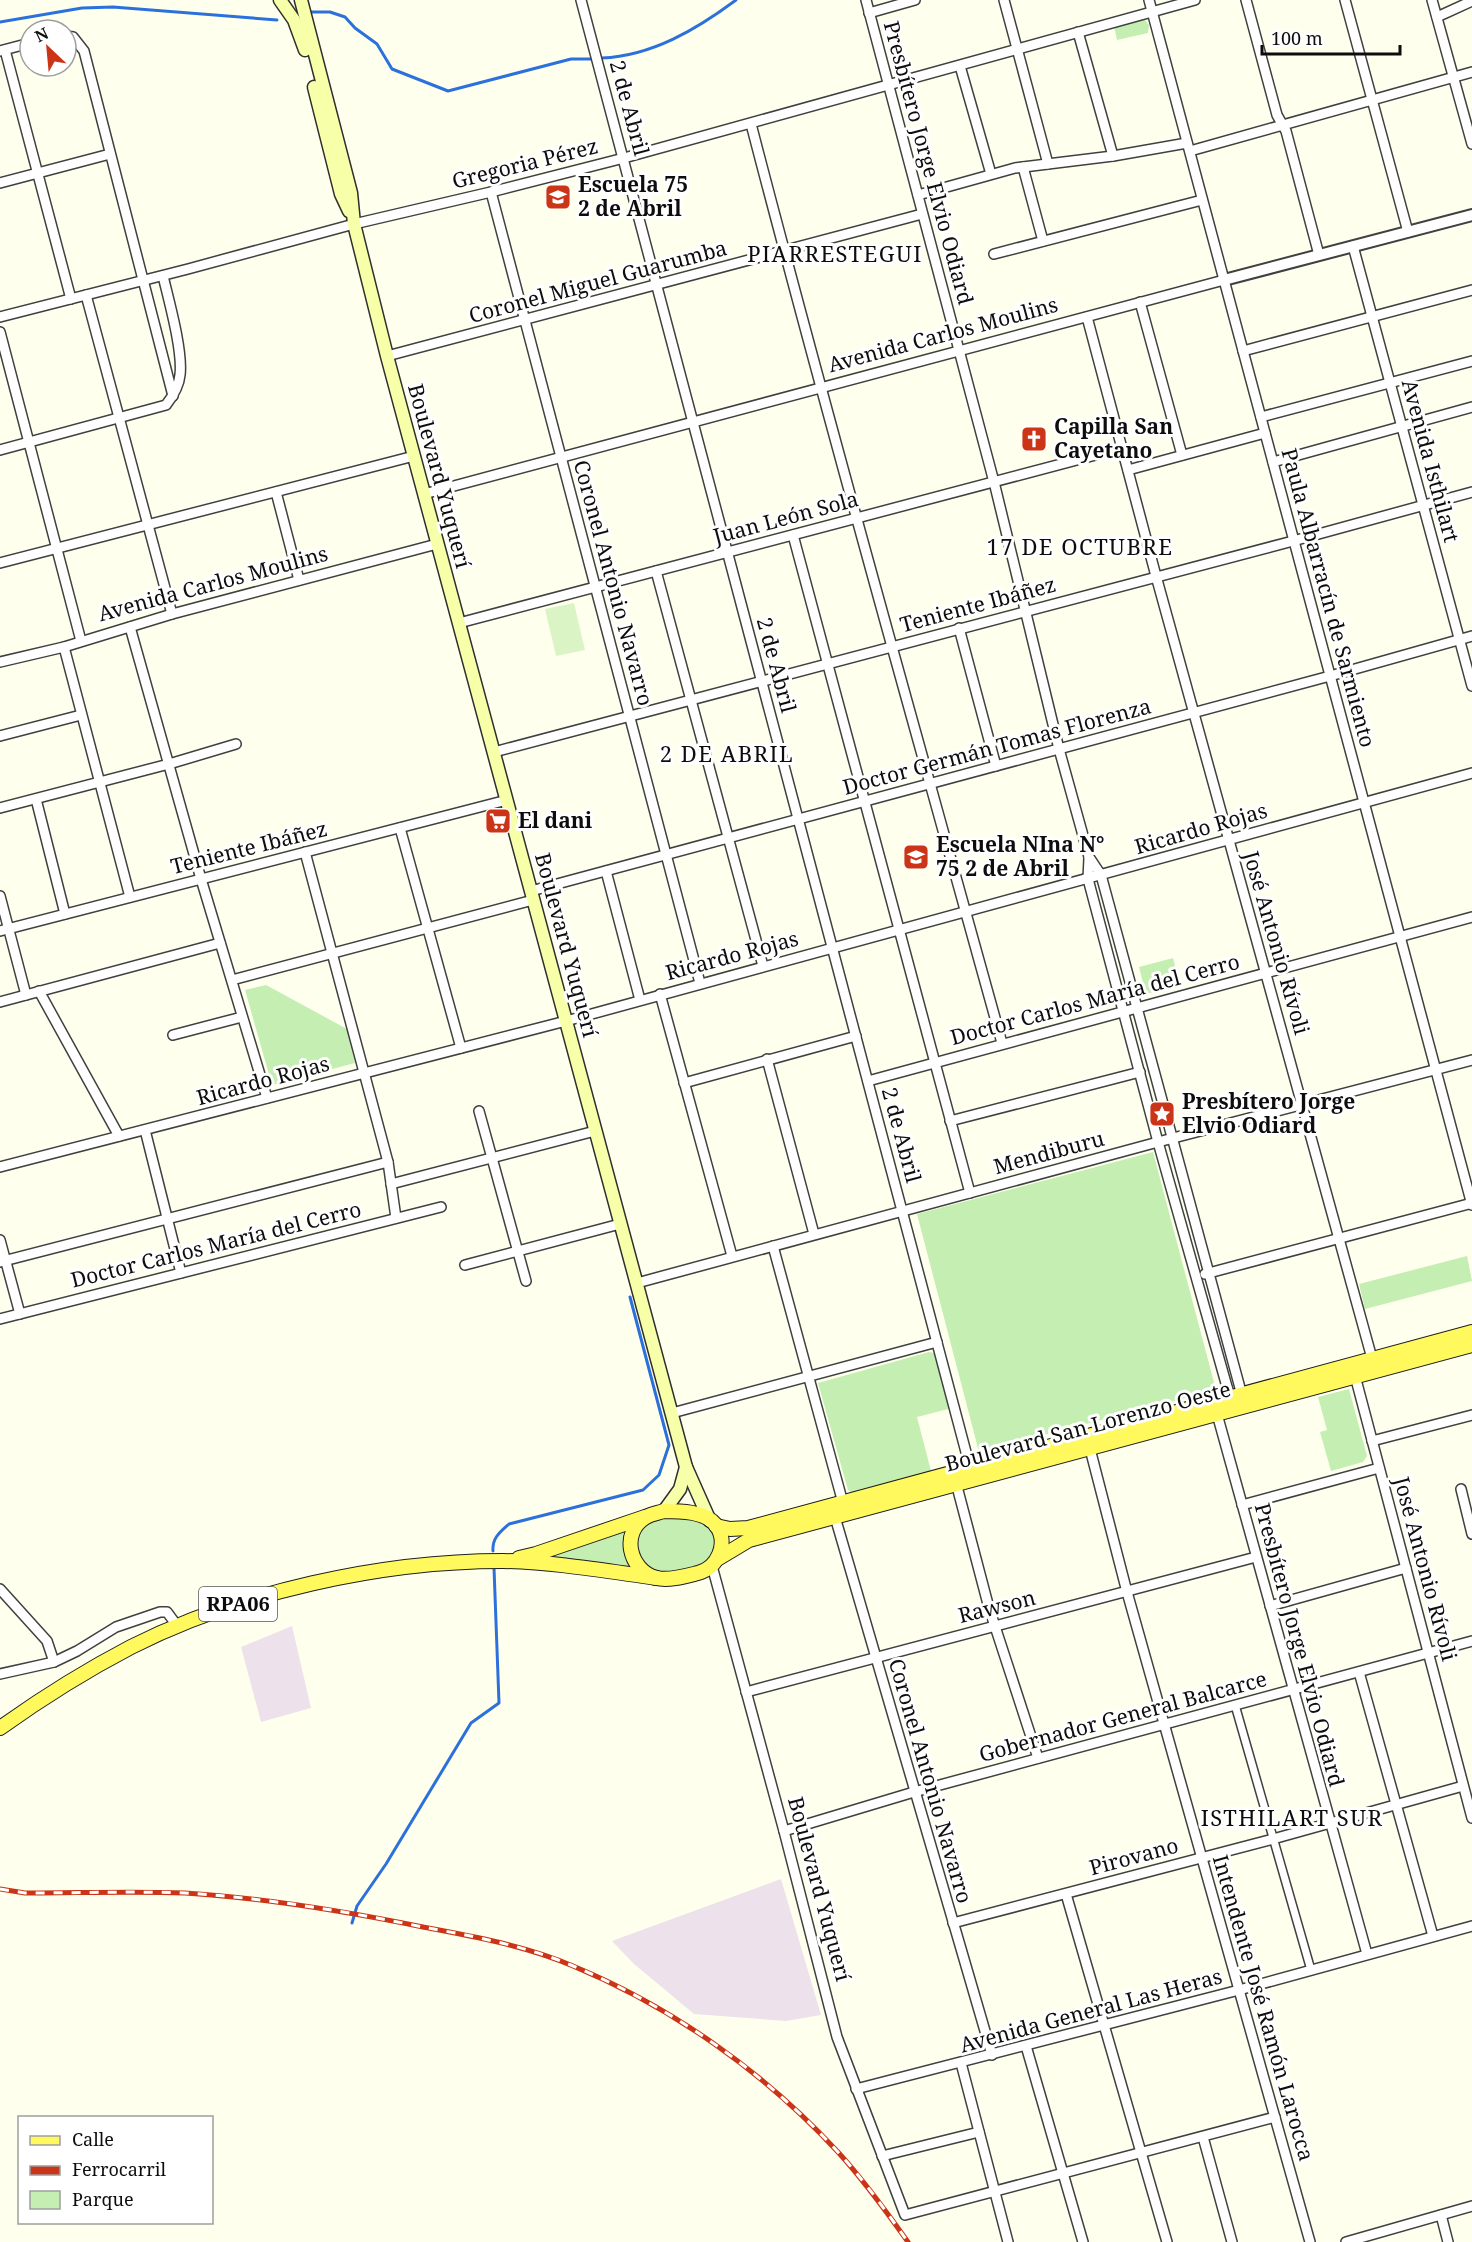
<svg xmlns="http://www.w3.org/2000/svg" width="1472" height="2242" font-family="'Noto Serif',serif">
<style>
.industrial{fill:#ede1ec}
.green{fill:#c5eeb3}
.pitch{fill:#dbf4c6}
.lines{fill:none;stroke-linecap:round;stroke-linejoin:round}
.stream{stroke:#2c71db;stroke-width:3}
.pedestrian-casing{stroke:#404040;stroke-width:10}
.minor-casing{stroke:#404040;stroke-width:12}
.tertiary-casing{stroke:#404040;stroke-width:14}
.secondary-casing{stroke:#2f2f2f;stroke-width:15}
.primary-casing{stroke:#1e1e1e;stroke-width:16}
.pedestrian{stroke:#fff;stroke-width:7}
.minor{stroke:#fff;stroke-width:9}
.tertiary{stroke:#fff;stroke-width:10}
.secondary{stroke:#f7ffa9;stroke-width:12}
.primary{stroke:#fff95e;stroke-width:14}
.rail-casing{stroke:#cc3417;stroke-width:5}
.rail{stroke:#fff;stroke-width:3;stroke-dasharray:9;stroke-linecap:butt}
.labels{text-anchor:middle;stroke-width:6;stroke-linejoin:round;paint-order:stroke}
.shield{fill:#fff;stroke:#565656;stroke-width:1.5}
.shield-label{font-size:20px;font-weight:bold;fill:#0d0d0d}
.street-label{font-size:21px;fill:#0d0d0d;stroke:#fff}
.poi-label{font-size:21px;font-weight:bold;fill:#0d0d0d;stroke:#fff;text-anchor:start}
.neighbourhood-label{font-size:22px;letter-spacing:1.5px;fill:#0d0d0d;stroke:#fff}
</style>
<rect width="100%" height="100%" fill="#ffe"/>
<g class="industrial">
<path d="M 292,1626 L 311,1708 L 261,1722 L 241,1647 Z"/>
<path d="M 781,1879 L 821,2015 L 786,2021 L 694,2014 L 634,1964 L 612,1941 Z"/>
</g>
<g class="green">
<path d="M 1144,19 L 1149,25 L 1148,33 L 1117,40 L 1114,26 Z"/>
<path d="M 1173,958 L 1180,985 L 1146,994 L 1139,967 Z"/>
<path d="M 266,985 L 347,1029 L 355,1063 L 272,1085 L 245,990 Z"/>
<path d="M 1153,1152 L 1216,1390 L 979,1452 L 917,1214 Z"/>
<path d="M 1467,1256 L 1472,1281 L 1365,1309 L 1359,1284 Z"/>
<path d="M 929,1352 L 938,1354 L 952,1408 L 917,1417 L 931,1471 L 851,1492 L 848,1490 L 818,1383 Z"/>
<path d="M 1349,1389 L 1367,1456 L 1363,1462 L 1331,1471 L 1320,1432 L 1327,1430 L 1318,1397 Z"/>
<path d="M 681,1517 C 714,1525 722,1535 706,1567 C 684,1574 650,1580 638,1555 C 635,1550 635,1542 635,1536 C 651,1516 657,1518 681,1517 Z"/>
<path d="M 627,1526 L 633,1568 L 550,1559 L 550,1552 Z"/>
</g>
<path class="pitch" d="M 574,603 L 585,650 L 556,656 L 545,609 Z"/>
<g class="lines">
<g class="stream">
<path d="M 310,12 L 330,12 L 345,17 L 355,28 L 377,44 L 392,69 L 448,91 L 571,59 L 592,59"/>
<path d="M 0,22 L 82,8 L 113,7 L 277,20"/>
<path d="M 602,58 C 652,56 697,29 736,0"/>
<path d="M 493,1551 C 492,1538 500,1532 509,1524 L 643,1490 L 659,1475 L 669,1445 L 630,1297"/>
<path d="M 352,1923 L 357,1906 L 386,1864 L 471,1723 L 499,1703 L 494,1568"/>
</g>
<defs>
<path id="pedestrian" d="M 1235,1705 L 1311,1970"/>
<g id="minor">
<path d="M 581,0 L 971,1471"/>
<path d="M 866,0 L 994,482 L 1059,749 L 1089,857 L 1101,875 L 1243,1399"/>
<path d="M 1004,0 L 1048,164"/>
<path d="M 1149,0 L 1472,1205"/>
<path d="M 1246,0 L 1277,115 L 1286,131 L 1319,255"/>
<path d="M 1345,0 L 1408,232"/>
<path d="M 1432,0 L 1472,144"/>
<path d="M 869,13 L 915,0"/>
<path d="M 1437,17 L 1472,1"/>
<path d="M 1078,32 L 1113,156"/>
<path d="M 66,36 L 73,37 L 84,51 L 173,396"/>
<path d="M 5,50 L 71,299"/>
<path d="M 0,51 L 30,43"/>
<path d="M 960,66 L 991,174"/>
<path d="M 751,124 C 808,343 868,561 929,780 C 954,867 977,955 1002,1043"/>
<path d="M 1190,151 L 1472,72"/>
<path d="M 1023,167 L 1043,241"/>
<path d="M 0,183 L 110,154"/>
<path d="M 491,192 L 700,983"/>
<path d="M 918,195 L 1015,168 L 1113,156 L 1187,143"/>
<path d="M 1353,246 L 1472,686"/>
<path d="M 994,254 L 1202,200"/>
<path d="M 86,295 L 172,614"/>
<path d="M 1140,302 L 1182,455"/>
<path d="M 0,317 L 188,269 L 354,224 L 491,192 L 624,158 L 1195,0"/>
<path d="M 1087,317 L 1156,576 L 1373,1362"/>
<path d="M 0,332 L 81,641"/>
<path d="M 1243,351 L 1472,290"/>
<path d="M 387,356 L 922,214"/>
<path d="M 1261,417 L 1472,361"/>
<path d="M 0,450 L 166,405 C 173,396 179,386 180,375 C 183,351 169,301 163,276"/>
<path d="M 1273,462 L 1472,407"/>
<path d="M 1128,470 L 1265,433"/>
<path d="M 276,492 L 299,580"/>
<path d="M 424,494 L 1224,280"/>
<path d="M 793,535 L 970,1193"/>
<path d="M 0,563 L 414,456"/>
<path d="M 656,571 L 763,966"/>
<path d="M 459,623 L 1122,448"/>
<path d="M 130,627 L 201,879 L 267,1098"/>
<path d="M 959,628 L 996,766"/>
<path d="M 64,647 L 130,897"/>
<path d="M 0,662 L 64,647 L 172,614 L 437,544"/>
<path d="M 0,736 L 81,715"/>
<path d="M 494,752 L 1293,541 L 1472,492"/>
<path d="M 36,799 L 65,914"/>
<path d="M 0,808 L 169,764 L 236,744"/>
<path d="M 400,828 L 461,1048"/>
<path d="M 305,852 L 388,1162 L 396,1218"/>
<path d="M 1089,858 L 1088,879 L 1158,1142 L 1231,1401"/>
<path d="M 606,871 L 640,1000"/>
<path d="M 531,891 L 1330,676 L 1472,636"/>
<path d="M 0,896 L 26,995"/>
<path d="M 0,931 L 507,800"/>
<path d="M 232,980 L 533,900"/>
<path d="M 39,991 L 119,1136"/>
<path d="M 660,994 L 732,1256"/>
<path d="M 0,1002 L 220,943"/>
<path d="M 173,1035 L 242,1017"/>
<path d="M 767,1059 L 814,1234"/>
<path d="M 868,1081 L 1472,917"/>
<path d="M 684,1083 L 856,1036"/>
<path d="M 479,1111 L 526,1281"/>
<path d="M 950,1121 L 1140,1072"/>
<path d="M 145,1130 L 181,1273"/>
<path d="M 0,1167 L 566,1021 L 1472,773"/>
<path d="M 391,1184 L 595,1131"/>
<path d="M 0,1240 L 20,1314"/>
<path d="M 773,1246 L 843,1503"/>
<path d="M 0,1262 L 388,1162"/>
<path d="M 465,1265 L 620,1224"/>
<path d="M 1205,1274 L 1472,1203"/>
<path d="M 637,1283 L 1158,1142 L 1472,1060"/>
<path d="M 0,1319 L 441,1207"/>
<path d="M 1354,1372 L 1472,1818"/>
<path d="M 672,1413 L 937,1342"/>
<path d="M 1217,1414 L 1367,1954"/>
<path d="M 1372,1441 L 1472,1415"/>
<path d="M 1089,1445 L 1127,1592 L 1310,2242"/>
<path d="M 955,1479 L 989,1608 L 1038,1758"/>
<path d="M 1461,1489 L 1472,1534"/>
<path d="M 1242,1505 L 1379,1468"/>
<path d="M 835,1517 L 992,2055"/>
<path d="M 712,1566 L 784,1831 L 837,2037 L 905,2215 L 1275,2117"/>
<path d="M 0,1589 L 47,1641 L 54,1662"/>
<path d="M 1270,1606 L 1406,1568"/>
<path d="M 1359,1672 L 1433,1936"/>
<path d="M 0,1674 L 54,1662 L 77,1651 L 116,1627 L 160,1612 L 167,1612 L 178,1627"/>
<path d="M 746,1692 L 1256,1557"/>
<path d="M 784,1831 L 914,1792 L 1472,1641"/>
<path d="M 1066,1894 L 1167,2242"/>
<path d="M 953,1923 L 1273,1839 L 1463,1786"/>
<path d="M 1026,2046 L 1083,2242"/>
<path d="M 961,2063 L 1008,2242"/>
<path d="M 856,2089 L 1239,1990 L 1472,1926"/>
<path d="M 1203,2137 L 1232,2242"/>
<path d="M 882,2156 L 979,2132"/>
<path d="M 1441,2215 L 1448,2242"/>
<path d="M 1346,2242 L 1472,2206"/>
</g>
<path id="tertiary" d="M 1224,280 L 1472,215"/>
<g id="secondary">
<path d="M 280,0 L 294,20 L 305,50"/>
<path d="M 301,0 L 351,193 L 354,224 L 387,356 L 686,1467 L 710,1521"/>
<path d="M 314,87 L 341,194 L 349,211"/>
<path d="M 664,1511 L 680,1489 L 686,1467"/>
</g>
<g id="primary">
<path d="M 664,1511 C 679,1511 705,1511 716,1525 C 729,1543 718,1568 698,1573 C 686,1576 669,1581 656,1578 C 629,1570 620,1532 646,1517 C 651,1514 658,1513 664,1511 Z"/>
<path d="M 716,1526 L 730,1529 L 748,1528 L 1472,1332"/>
<path d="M 519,1558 L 536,1554 L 645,1517"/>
<path d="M 719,1558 L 749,1540 L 1472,1345"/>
<path d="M 0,1728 C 42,1698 85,1671 131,1647 C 240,1592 381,1561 503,1561 C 555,1562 606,1571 657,1578"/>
</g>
</defs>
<use href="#pedestrian" class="pedestrian-casing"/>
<use href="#minor" class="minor-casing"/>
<use href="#tertiary" class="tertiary-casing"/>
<use href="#secondary" class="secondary-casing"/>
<use href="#primary" class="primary-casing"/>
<use href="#pedestrian" class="pedestrian"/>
<use href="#minor" class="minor"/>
<use href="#tertiary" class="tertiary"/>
<use href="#secondary" class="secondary"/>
<use href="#primary" class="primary"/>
<defs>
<path id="rail" d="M 0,1889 L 25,1893 C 78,1893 132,1891 185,1893 C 266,1898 344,1911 423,1927 C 472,1936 527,1946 573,1966 C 672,2007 764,2072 837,2151 C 863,2179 886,2211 908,2242"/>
</defs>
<use href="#rail" class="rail-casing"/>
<use href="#rail" class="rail"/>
</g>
<defs>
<symbol id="school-square" viewBox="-11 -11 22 22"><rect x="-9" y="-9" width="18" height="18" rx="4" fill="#cc3417" stroke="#fff"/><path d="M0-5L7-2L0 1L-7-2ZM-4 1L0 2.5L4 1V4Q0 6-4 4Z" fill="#fff"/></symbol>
<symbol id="church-square" viewBox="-11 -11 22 22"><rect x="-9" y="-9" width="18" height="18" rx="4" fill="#cc3417" stroke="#fff"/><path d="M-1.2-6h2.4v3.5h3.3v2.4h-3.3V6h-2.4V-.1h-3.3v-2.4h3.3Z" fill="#fff"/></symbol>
<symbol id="supermarket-square" viewBox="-11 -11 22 22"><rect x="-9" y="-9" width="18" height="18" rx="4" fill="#cc3417" stroke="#fff"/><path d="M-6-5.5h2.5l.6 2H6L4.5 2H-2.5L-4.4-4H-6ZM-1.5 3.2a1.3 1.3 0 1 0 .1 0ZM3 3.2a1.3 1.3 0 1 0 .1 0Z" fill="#fff"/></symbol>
<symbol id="sight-square" viewBox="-11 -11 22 22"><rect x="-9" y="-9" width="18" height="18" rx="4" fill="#cc3417" stroke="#fff"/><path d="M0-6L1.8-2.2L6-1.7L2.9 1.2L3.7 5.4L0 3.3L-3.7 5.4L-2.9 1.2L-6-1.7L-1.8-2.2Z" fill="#fff"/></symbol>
</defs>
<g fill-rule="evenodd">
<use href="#school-square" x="543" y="182" width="30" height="30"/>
<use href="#church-square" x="1019" y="424" width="30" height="30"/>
<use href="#supermarket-square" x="483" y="806" width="30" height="30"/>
<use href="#school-square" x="901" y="842" width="30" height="30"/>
<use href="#sight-square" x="1147" y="1099" width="30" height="30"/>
</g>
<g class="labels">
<rect class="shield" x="199" y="1587" width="78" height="34" rx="4.5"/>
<g class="shield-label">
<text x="238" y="1611">RPA06</text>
</g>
<g class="street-label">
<text transform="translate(629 108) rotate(75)" y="7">2 de Abril</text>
<text transform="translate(928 163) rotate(75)" y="7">Presbítero Jorge Elvio Odiard</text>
<text transform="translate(525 164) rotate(-14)" y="7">Gregoria Pérez</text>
<text transform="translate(598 282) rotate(-15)" y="7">Coronel Miguel Guarumba</text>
<text transform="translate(943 335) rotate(-15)" y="7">Avenida Carlos Moulins</text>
<text transform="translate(1430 461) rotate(75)" y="7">Avenida Isthilart</text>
<text transform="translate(439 476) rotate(75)" y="7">Boulevard Yuquerí</text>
<text transform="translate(786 518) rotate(-15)" y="7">Juan León Sola</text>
<text transform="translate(613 583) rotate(75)" y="7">Coronel Antonio Navarro</text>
<text transform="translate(213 584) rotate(-15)" y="7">Avenida Carlos Moulins</text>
<text transform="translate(1328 598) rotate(75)" y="7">Paula Albarracín de Sarmiento</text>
<text transform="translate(978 605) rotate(-15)" y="7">Teniente Ibáñez</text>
<text transform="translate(776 665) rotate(75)" y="7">2 de Abril</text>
<text transform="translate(997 747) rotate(-15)" y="7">Doctor Germán Tomas Florenza</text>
<text transform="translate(1201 829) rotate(-16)" y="7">Ricardo Rojas</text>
<text transform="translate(249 848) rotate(-14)" y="7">Teniente Ibáñez</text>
<text transform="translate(1276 943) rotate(74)" y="7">José Antonio Rívoli</text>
<text transform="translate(566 945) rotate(75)" y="7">Boulevard Yuquerí</text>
<text transform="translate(732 956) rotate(-15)" y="7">Ricardo Rojas</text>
<text transform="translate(1095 1000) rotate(-15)" y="7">Doctor Carlos María del Cerro</text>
<text transform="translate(263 1081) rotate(-15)" y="7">Ricardo Rojas</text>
<text transform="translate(901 1135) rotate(75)" y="7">2 de Abril</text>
<text transform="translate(1049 1153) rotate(-15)" y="7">Mendiburu</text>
<text transform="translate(216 1245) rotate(-14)" y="7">Doctor Carlos María del Cerro</text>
<text transform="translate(1088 1427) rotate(-15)" y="7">Boulevard San Lorenzo Oeste</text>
<text transform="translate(1425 1569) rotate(75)" y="7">José Antonio Rívoli</text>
<text transform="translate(997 1607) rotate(-14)" y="7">Rawson</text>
<text transform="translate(1299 1645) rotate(75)" y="7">Presbítero Jorge Elvio Odiard</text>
<text transform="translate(1123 1717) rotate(-15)" y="7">Gobernador General Balcarce</text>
<text transform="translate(930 1781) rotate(74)" y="7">Coronel Antonio Navarro</text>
<text transform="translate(1134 1857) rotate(-15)" y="7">Pirovano</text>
<text transform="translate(819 1889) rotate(75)" y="7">Boulevard Yuquerí</text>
<text transform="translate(1263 2008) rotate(74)" y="7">Intendente José Ramón Larocca</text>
<text transform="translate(1091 2011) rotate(-15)" y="7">Avenida General Las Heras</text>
</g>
<g class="poi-label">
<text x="578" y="192">Escuela 75<tspan x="578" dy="24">2 de Abril</tspan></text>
<text x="1054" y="434">Capilla San<tspan x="1054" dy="24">Cayetano</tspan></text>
<text x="518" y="828">El dani</text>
<text x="936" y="852">Escuela NIna N°<tspan x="936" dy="24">75 2 de Abril</tspan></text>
<text x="1182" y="1109">Presbítero Jorge<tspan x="1182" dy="24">Elvio Odiard</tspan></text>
</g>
<g class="neighbourhood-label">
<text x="835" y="262">PIARRESTEGUI</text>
<text x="1080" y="555">17 DE OCTUBRE</text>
<text x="727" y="762">2 DE ABRIL</text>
<text x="1292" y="1826">ISTHILART SUR</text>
</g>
</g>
<rect x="18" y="2116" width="195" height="108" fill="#ffffff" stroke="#9e9e9e" stroke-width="1.5"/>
<rect x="30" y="2136" width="30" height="9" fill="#fff95e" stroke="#9e9e9e" stroke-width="1.5"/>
<text x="72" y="2146" font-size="18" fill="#0d0d0d">Calle</text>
<rect x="30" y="2166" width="30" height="9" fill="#cc3417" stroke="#9e9e9e" stroke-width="1.5"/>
<text x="72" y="2176" font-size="18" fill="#0d0d0d">Ferrocarril</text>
<rect x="30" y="2191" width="30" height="18" fill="#c5eeb3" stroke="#9e9e9e" stroke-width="1.5"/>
<text x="72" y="2206" font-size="18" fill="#0d0d0d">Parque</text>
<g transform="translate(48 48) rotate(334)"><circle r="28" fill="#ffffff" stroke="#9e9e9e" stroke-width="1.5"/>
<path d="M0-4.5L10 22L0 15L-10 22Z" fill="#cc3417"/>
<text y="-9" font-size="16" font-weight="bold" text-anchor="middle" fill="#0d0d0d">N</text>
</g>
<path d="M1262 45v9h138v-9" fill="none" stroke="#0d0d0d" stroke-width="3"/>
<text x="1271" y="45" font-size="18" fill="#0d0d0d" stroke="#ffffff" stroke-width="4.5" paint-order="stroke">100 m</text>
</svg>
